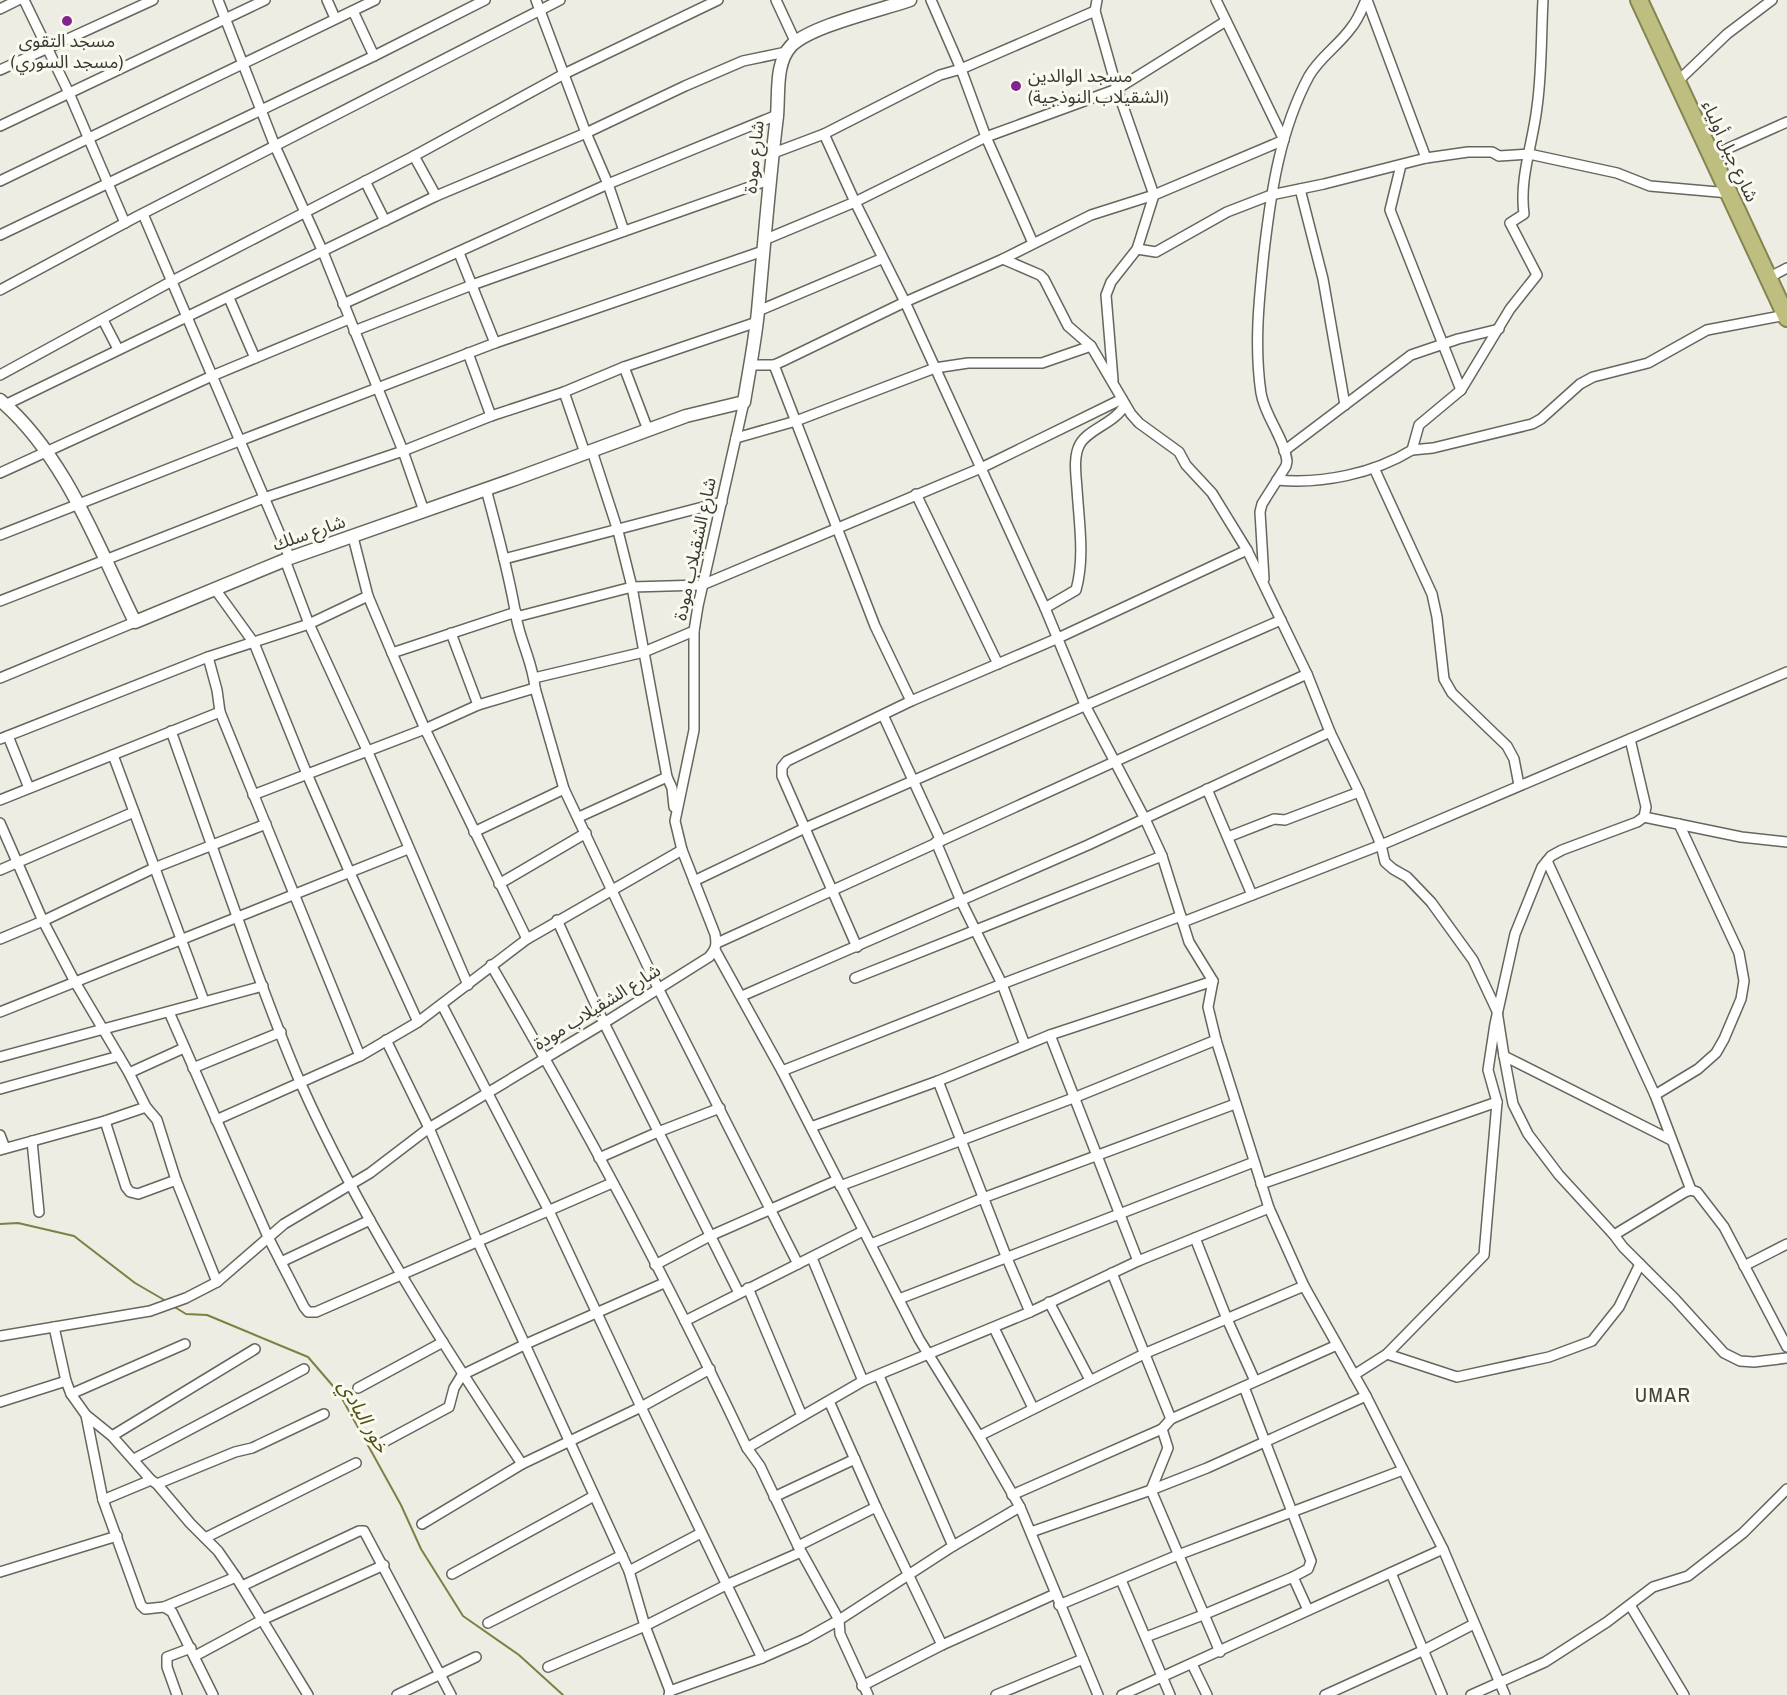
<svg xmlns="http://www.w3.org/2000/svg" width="1787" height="1695" font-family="'Archivo Narrow','Noto Sans Arabic',sans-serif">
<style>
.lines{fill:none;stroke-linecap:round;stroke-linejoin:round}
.stream{stroke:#7f7f43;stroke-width:2}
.minor-casing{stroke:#66665e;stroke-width:12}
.tertiary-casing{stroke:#66665e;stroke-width:15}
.trunk-casing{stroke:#848451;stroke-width:20}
.minor{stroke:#fff;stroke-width:9}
.tertiary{stroke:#fff;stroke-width:12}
.trunk{stroke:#bebe80;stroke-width:16}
.poi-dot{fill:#83238d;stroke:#fafaf1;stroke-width:2}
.labels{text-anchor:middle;stroke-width:6;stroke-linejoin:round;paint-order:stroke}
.poi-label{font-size:18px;fill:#383834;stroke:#fafaf1}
.street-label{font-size:18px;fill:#383834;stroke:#fafaf1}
.water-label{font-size:20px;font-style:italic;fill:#504f0e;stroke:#fafaf1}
.quarter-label{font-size:21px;letter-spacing:1.5px;fill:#43433b;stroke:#fafaf1}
</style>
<rect width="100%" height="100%" fill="#edede3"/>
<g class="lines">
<g class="stream">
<path d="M 0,1224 L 18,1223 L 74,1236 L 135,1283 L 166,1301"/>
<path d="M 173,1306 L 186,1314 L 207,1315 L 308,1357 L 339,1393 L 401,1505 L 421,1549 L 463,1616 L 519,1655 L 563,1695"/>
</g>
<defs>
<g id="minor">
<path d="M 24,0 L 69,93 L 125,223"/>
<path d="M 218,0 L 275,146 L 323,252 L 403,451 L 424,511"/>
<path d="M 327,0 L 335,18"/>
<path d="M 536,0 L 586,133 L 608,184 L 624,231"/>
<path d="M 776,0 L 795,41"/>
<path d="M 931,0 L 961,69 L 986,137 L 1033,243"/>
<path d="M 1097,0 L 1095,11 L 1117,89 L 1154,195 L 1137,249 L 1111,282 L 1106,295 L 1113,380"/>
<path d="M 1367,0 L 1426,158"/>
<path d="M 0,9 L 18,0"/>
<path d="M 353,11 L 374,56"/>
<path d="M 0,70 L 153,0"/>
<path d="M 1677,82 L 1727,34 L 1772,0"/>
<path d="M 0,126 L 265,0"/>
<path d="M 824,134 L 855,202 L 905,302 L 1045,608 L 1086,707 L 1145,819 L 1162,856 L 1189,942 L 1213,981 L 1208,1007 L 1216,1040 L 1269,1208 L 1304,1286 L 1366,1396 L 1443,1549 L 1505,1695"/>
<path d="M 771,154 L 824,134 L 940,75 L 961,69 L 1095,11"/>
<path d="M 414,156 L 436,196"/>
<path d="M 1711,156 L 1787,122"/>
<path d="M 1401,165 L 1390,210 L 1461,390"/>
<path d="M 0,181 L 375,0"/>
<path d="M 365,181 L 385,221"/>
<path d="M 1300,189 L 1323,279 L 1345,405"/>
<path d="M 143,214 L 290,558"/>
<path d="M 0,235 L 374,56 L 485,0"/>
<path d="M 764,240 L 855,202 L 986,137 L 1117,89 L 1226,21"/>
<path d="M 1137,249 L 1156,252 L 1227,212 L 1271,195 L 1324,184 L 1426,158 L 1468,152 L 1492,152 L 1499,156 L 1529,154 L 1617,173 L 1650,186 L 1729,193"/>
<path d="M 459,253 L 495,343"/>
<path d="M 1003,259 L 1040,275 L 1044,279 L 1068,326 L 1091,346 L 1131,414 L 1139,423 L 1179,452 L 1186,465 L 1212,493 L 1247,550 L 1307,674 L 1330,732 L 1359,792 L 1381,845 L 1385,862 L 1393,869 L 1407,877 L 1431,902 L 1473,960 L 1497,1011 L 1504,1056 L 1513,1104 L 1528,1134 L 1559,1175 L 1614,1235 L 1623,1247 L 1675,1299 L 1724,1353 L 1740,1361 L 1754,1362 L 1787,1358"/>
<path d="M 1768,278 L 1787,268"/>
<path d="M 0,290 L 136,217 L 560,0"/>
<path d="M 229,298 L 255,358"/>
<path d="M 343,304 L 608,184 L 777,115"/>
<path d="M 758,311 L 881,259"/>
<path d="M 103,320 L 118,349"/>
<path d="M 354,331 L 472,285 L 769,180"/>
<path d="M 468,353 L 491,416"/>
<path d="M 752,365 L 774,365 L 783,361 L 905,302 L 1003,259 L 1091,215 L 1154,195 L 1284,140 L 1216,0"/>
<path d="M 774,365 L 875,626 L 911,701"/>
<path d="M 624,367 L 648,430"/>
<path d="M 0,375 L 172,281 L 414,156 L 564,74 L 718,0"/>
<path d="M 564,392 L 585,453"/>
<path d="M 5,405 L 436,196 L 586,133 L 685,86 L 743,61 L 786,52"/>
<path d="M 736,438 L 796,421 L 935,368 L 968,363 L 1042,363 L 1091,346"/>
<path d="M 1412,450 L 1433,448 L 1532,424 L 1541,419 L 1580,384 L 1593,377 L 1648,363 L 1707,330 L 1786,315"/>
<path d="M 592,451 L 618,531 L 632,587 L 667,777 L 672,788 L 674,807"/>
<path d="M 1284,451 L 1411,355 L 1458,339 L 1499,329"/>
<path d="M 1374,468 L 1432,594 L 1437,617 L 1444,679 L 1452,693 L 1507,746 L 1514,759 L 1519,785"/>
<path d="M 0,473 L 212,376 L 349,319"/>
<path d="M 1277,480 C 1322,484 1373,474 1412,450 L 1419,425 L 1461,390 L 1510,309 L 1537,275 L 1510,223 L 1524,214 C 1519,178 1533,143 1537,107 C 1542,72 1541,36 1543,0"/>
<path d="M 486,489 C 497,531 509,573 516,616 C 520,641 533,663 535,688 L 564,789 L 658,988 L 798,1264"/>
<path d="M 916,494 L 998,664"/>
<path d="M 0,535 L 239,441 L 495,343 L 763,251"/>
<path d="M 353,537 L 368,596 L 392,653 L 425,729 L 527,939"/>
<path d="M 504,559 L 722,502"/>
<path d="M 285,560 L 309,624 L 367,750 L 468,985"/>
<path d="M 1264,579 L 1260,512 L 1262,504 L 1286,466 L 1287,461 C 1284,437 1265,417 1261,393 C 1254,346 1259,299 1264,252 C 1271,192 1280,130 1309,76 C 1320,57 1339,45 1351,28 C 1358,20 1362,9 1366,0"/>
<path d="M 215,589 L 254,643 L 307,774 L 350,873 L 418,1022"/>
<path d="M 0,601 L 264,498 L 403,451 L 491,416 L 564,392 L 624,367 L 757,322"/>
<path d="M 1045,608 L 1076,590 C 1085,558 1079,522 1077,489 C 1076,475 1073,456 1080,444 C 1088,429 1114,424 1125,405"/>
<path d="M 516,617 L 632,587 L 702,585 L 981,468 L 1122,399"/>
<path d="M 451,633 L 478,705"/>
<path d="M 392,653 L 516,612"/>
<path d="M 208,657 L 217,690 L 220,712 L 360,1056"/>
<path d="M 0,678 L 135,622"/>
<path d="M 534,678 L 644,652 L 694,631"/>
<path d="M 883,715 L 941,841"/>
<path d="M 171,731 C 197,805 223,879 250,953 C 266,997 282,1041 301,1084 C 361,1218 441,1342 522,1464"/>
<path d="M 8,736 L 29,788"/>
<path d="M 0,739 L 208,657 L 309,624 L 368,596"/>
<path d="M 113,755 L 204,1001"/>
<path d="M 1207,789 L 1252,895"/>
<path d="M 253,795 L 425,729 L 478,705 L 535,688"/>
<path d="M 0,800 L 220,712"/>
<path d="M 579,817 L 667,777"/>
<path d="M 1644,817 L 1741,837 L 1787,842"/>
<path d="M 0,823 L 43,921 L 75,982 L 129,1073 L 146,1107 L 157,1120 L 176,1180 L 217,1282"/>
<path d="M 474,832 L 564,789"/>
<path d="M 1228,837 L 1274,819 L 1285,820 L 1359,792"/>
<path d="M 936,842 L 961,901 L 1002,984 L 1025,1045"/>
<path d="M 1547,861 L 1655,1095 L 1691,1190"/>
<path d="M 0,870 L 134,812"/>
<path d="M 694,881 L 805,828 L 1281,620"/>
<path d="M 499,884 L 586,833"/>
<path d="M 557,920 L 604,1023 L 739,1293"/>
<path d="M 1183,922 L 1381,845 L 1787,672"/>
<path d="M 0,939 L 43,921 L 154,868 L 266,824"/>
<path d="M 717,943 L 1307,674"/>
<path d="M 857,947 L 782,776 L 782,767 L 787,761 L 911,701 L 1056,639 L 1247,550"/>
<path d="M 715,950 L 782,1071 L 919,1339 L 979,1436 L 1020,1507 L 1098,1695"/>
<path d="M 491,965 C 583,1122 669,1283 747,1448 L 760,1466 L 798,1546 L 839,1620 L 840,1634 L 868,1695"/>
<path d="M 855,978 L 1162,856"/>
<path d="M 742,996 L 1088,845 L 1330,732"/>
<path d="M 442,1005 L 549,1211 L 641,1407 L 762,1658"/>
<path d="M 0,1012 L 408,849"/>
<path d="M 169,1012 L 268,1237 L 304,1307 L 308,1312 L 316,1312 L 612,1183"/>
<path d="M 1050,1035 L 1138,1261"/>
<path d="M 386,1040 L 429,1128 L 477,1240 L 629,1571 L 645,1626 L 670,1691"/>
<path d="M 1504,1056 L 1671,1140"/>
<path d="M 0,1057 L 263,986"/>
<path d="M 193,1068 L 281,1032"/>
<path d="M 782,1071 L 1002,984 L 1181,916"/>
<path d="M 129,1073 L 184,1048"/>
<path d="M 938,1081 L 1006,1256 L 1030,1312"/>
<path d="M 0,1089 L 119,1056"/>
<path d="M 1655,1095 L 1698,1069 L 1716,1053 L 1724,1039 L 1741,999 L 1744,981 L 1739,953 L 1679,824"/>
<path d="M 216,1120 L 360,1056 L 418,1022 L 527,939 L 682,850"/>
<path d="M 105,1121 L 126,1187 L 130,1192 L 138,1194 L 176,1180"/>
<path d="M 811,1127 L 938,1081 L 1050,1035 L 1213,981"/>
<path d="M 0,1135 L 5,1148"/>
<path d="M 32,1141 L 39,1212"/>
<path d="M 0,1150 L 105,1121 L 146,1107"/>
<path d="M 599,1158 L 658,1132 L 720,1108"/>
<path d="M 1261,1184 L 1497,1102"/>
<path d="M 840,1186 L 1076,1097 L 1216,1040"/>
<path d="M 1614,1235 L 1685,1192 L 1691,1190 L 1697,1192 L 1724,1227 L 1787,1347"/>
<path d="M 1195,1238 L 1227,1319 L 1255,1381"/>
<path d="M 871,1244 L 983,1198 L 1235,1104"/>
<path d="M 812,1258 L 863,1381"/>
<path d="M 281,1262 L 370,1220"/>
<path d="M 655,1265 L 710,1236 L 837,1180"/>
<path d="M 1744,1266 L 1787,1244"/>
<path d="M 1112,1273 L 1171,1419"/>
<path d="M 748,1288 L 802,1416"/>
<path d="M 899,1299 L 1254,1162"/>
<path d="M 1049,1302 L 1090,1380"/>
<path d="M 685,1321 L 863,1231"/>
<path d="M 54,1327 L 66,1381 L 71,1394 L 86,1415 L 112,1436 L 151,1480 L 157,1484 L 190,1523 L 218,1551 L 236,1577 L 308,1695"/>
<path d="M 994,1328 L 1033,1408"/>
<path d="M 0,1336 L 150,1311 L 186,1298 L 217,1282 L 284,1224 L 370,1173 L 429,1128 L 604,1023 L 709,957 C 716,949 717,945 715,934 L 682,850 L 675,821 L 694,730 L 694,631 L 698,606 L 744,402"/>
<path d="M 1387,1354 L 1457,1377 L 1549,1357 L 1592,1341 L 1619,1307 L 1640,1264"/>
<path d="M 1354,1375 L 1387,1354 L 1484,1255 L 1497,1102 L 1488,1070 L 1495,1024 L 1515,934 L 1542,867 L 1551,856 L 1562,850 L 1637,822 L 1644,817 L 1646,807 L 1630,739"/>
<path d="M 879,1376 L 953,1546"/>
<path d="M 358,1388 L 443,1342"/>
<path d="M 71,1394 L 185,1344"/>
<path d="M 829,1401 L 876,1507 L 942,1645"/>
<path d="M 0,1402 L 66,1381"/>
<path d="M 86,1415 L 103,1500 L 141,1605 L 145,1609 L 164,1607 L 172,1612 L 213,1695"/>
<path d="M 1162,1429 L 1168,1448 L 1151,1490 L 1220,1652"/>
<path d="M 112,1436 L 255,1349"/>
<path d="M 979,1436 L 1146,1353 L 1304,1286"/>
<path d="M 382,1443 L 449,1407 L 454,1388 L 462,1375 L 526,1344 L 664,1283"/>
<path d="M 747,1448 L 863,1381 L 1030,1312 L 1138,1261 L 1269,1208"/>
<path d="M 134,1459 L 304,1369"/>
<path d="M 157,1484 L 235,1452 L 252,1448 L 324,1414"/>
<path d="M 1012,1495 L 1162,1429 L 1171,1419 L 1337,1345"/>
<path d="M 774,1497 L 855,1459"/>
<path d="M 103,1500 L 151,1480"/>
<path d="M 422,1524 L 522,1464 L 641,1407 L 710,1369"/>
<path d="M 1031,1532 L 1151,1490 L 1207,1468 L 1366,1396"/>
<path d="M 205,1538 L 356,1463"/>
<path d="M 798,1546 L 876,1507"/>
<path d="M 629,1571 L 701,1533"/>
<path d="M 0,1572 L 117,1536"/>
<path d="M 1391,1573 L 1442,1695"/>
<path d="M 452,1574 L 594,1496"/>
<path d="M 1293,1577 L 1308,1610"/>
<path d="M 1121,1580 L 1170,1695"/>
<path d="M 242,1586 L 359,1531 L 364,1531 L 451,1695"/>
<path d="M 1059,1605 L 1178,1555 L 1403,1470"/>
<path d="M 1630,1605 L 1684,1695"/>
<path d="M 164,1607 L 236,1577"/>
<path d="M 488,1623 L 622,1555"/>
<path d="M 1146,1637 L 1203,1615 L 1293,1577 L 1308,1569 L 1311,1561 L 1244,1387"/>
<path d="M 195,1656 L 262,1620 L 384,1565"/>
<path d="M 1192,1664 L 1207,1695"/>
<path d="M 548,1667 L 645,1626 L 726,1585 L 801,1552"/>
<path d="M 862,1686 L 942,1645 L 1055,1594"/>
<path d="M 177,1695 L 167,1667 L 167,1657 L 191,1648"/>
<path d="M 397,1695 L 476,1657"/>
<path d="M 669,1695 L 670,1691 L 762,1658 L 805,1639 L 839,1620 L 953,1546 L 1020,1507"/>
<path d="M 996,1695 L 1083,1659"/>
<path d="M 1122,1695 L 1443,1549"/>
<path d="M 1325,1695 L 1422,1651 L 1474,1624"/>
<path d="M 1471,1695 L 1545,1662 L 1607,1622 L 1653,1587 L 1688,1576 L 1743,1533 L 1787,1489"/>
</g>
<path id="tertiary" d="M 0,400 C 65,455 98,547 135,622 L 290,558 L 515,479 L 686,416 L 744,402 C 749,371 755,342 758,311 C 764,246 769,181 777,116 C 779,93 775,63 791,46 C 810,26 881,10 910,0"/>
<path id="trunk" d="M 1639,0 L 1787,318"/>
</defs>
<use href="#minor" class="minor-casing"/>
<use href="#tertiary" class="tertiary-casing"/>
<use href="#trunk" class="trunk-casing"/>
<use href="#minor" class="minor"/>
<use href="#tertiary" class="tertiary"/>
<use href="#trunk" class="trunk"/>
</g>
<g class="poi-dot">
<circle cx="67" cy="21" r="6"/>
<circle cx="1016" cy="86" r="6"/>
</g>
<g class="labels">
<g class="poi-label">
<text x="67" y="47">مسجد التقوى<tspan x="67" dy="21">(مسجد السوري)</tspan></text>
<text x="1028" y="82" text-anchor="start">مسجد الوالدين<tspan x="1028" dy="21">(الشقيلاب النوذجية)</tspan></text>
</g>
<g class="street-label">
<text transform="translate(1730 151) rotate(65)" y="6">شارع جبل أولياء</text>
<text transform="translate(754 157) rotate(-84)" y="6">شارع مودة</text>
<text transform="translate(309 533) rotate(-19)" y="6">شارع سلك</text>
<text transform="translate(695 549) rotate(-78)" y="6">شارع الشقيلاب مودة</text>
<text transform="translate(597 1007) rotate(-32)" y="6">شارع الشقيلاب مودة</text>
</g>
<g class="water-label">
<text transform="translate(364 1416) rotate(60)" y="7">خور البادي</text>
</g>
<g class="quarter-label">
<text x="1663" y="1402">UMAR</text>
</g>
</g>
</svg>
